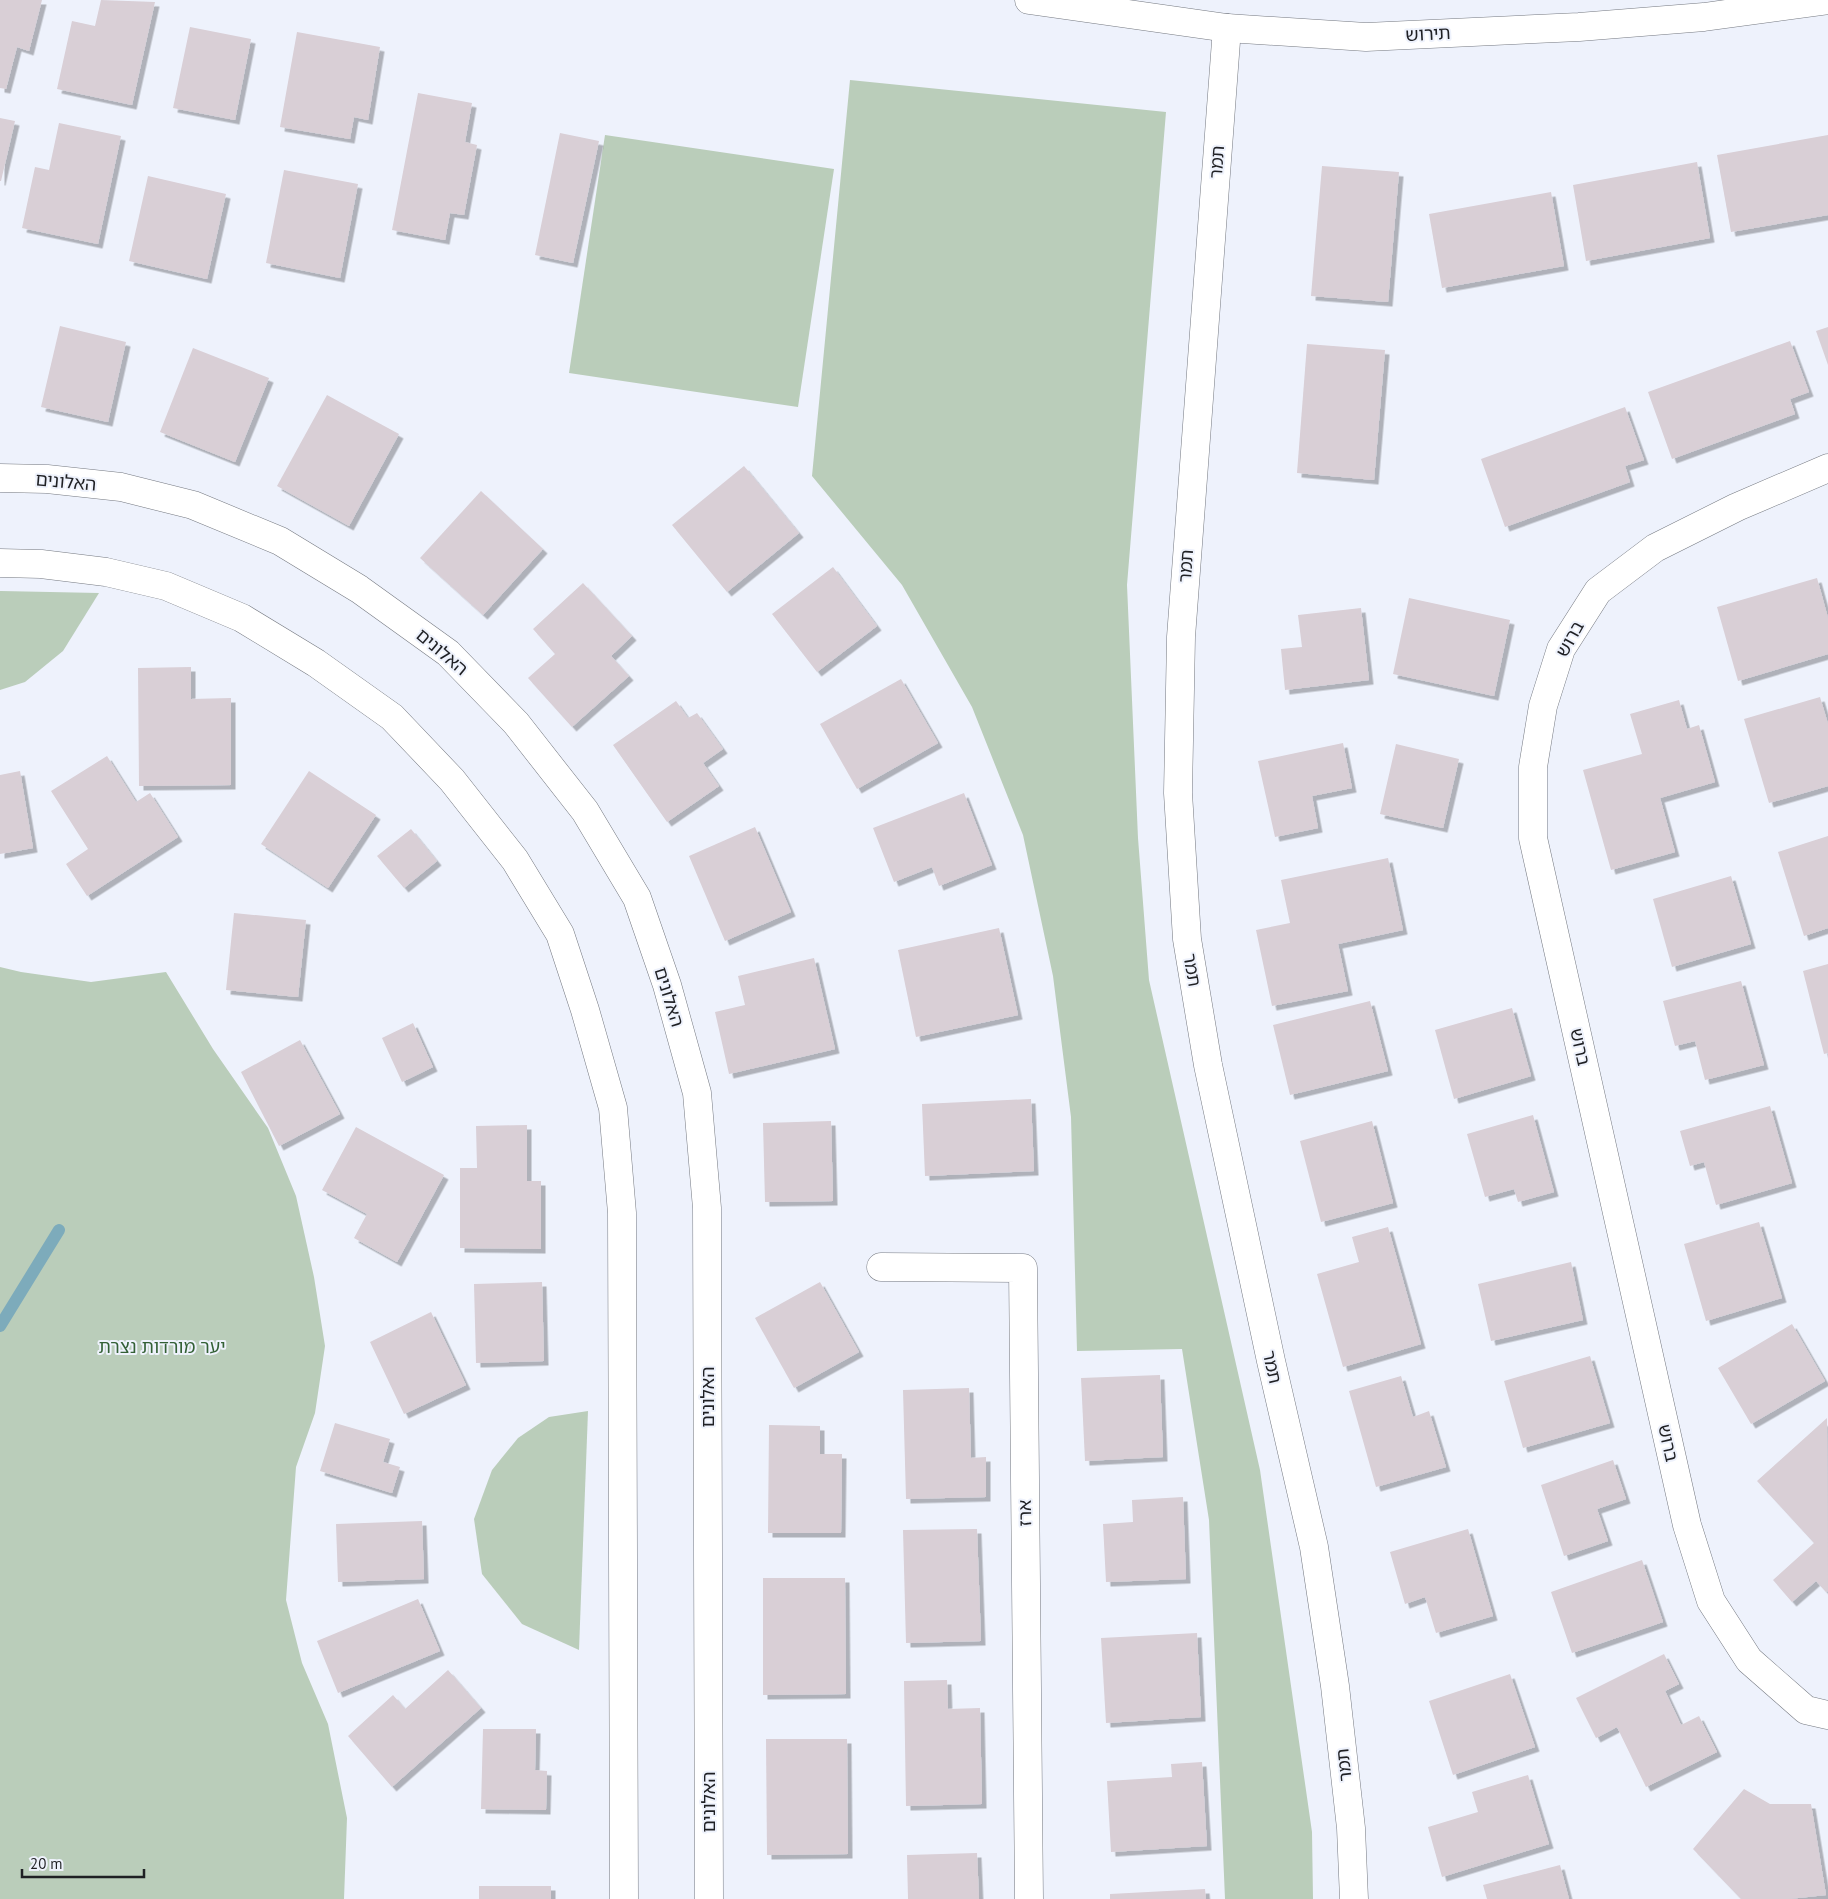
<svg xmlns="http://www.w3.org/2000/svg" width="1828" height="1899" font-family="'PT Sans','Noto Sans Hebrew',sans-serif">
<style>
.green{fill:#bacdba}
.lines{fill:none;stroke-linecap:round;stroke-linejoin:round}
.stream{stroke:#7dabbb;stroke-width:12}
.building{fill:#d9cfd6;filter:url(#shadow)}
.minor-casing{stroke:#757981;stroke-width:29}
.minor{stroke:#fff;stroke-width:28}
.labels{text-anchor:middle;stroke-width:4;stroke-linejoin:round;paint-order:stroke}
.street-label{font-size:18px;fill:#1f2024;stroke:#eef2fc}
.park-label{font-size:18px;fill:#336035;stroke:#eef2fc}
</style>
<defs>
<filter id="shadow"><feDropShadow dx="4.5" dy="4.5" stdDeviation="0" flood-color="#0004"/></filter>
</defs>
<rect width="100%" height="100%" fill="#eef2fc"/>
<g class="green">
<path d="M 850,80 L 1166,112 L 1127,585 L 1138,838 L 1149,980 L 1260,1470 L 1312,1832 L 1313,1899 L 1225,1899 L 1209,1520 L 1182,1349 L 1077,1351 L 1071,1117 L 1053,976 L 1023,835 L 972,707 L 902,585 L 812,476 Z"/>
<path d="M 605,135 L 834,169 L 798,407 L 569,373 Z"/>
<path d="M 0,591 L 1,591 L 99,593 L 63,651 L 25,682 L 0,690 Z"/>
<path d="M 0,967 L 21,972 L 91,982 L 166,972 L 213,1049 L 268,1128 L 296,1196 L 314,1277 L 325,1346 L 315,1413 L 296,1467 L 286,1600 L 302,1663 L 328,1724 L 347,1818 L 344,1899 L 0,1899 Z"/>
<path d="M 588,1411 L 579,1650 L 522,1624 L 482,1574 L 474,1519 L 492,1470 L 518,1438 L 549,1417 Z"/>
</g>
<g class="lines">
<path class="stream" d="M 0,1326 L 59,1230"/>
</g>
<g class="building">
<path d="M 0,0 L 42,0 L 29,51 L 17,47 L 6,89 L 0,88 Z"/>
<path d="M 101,0 L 155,2 L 132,105 L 57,89 L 72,21 L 95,26 Z"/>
<path d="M 190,27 L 251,39 L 235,120 L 173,108 Z"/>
<path d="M 297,32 L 380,47 L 368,120 L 354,117 L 350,139 L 280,127 Z"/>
<path d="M 418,93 L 472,103 L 465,142 L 477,145 L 464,215 L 450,213 L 445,240 L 392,230 Z"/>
<path d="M 0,118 L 15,121 L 1,181 L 0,181 Z"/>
<path d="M 59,123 L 121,136 L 98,244 L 22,228 L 35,167 L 49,170 Z"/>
<path d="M 560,133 L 599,141 L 573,263 L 535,255 Z"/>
<path d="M 1828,135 L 1828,215 L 1731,232 L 1717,155 Z"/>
<path d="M 1697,162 L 1710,238 L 1586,261 L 1573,185 Z"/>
<path d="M 1322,166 L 1399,172 L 1388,302 L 1311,296 Z"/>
<path d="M 284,170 L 358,184 L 340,278 L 266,263 Z"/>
<path d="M 148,176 L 226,194 L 207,279 L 129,261 Z"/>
<path d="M 1551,192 L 1564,266 L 1442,288 L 1429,214 Z"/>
<path d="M 60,326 L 126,342 L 108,422 L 41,407 Z"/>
<path d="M 1828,327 L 1828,365 L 1816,331 Z"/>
<path d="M 1790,341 L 1809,392 L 1790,399 L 1795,414 L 1672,459 L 1648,392 Z"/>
<path d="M 1307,344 L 1385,350 L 1374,480 L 1297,473 Z"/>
<path d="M 193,348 L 269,378 L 235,462 L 160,432 Z"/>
<path d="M 327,395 L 399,434 L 349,526 L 277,486 Z"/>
<path d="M 1625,407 L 1644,460 L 1625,466 L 1630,482 L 1505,527 L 1481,459 Z"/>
<path d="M 744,466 L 799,533 L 727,592 L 672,525 Z"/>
<path d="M 481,491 L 543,549 L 483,615 L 420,558 Z"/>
<path d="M 833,567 L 877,626 L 817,672 L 772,614 Z"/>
<path d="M 1817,578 L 1828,618 L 1828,654 L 1738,681 L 1717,607 Z"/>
<path d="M 583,583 L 632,636 L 611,656 L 629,676 L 572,727 L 528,678 L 555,654 L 533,629 Z"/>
<path d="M 1409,598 L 1510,620 L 1494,696 L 1393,674 Z"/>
<path d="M 1361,608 L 1369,680 L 1285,690 L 1281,649 L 1302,647 L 1298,615 Z"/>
<path d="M 191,667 L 191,699 L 231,698 L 231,785 L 139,786 L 138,668 Z"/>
<path d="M 901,679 L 938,743 L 857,789 L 820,724 Z"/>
<path d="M 1820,697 L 1828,724 L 1828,786 L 1769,803 L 1744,719 Z"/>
<path d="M 1679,700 L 1687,729 L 1699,725 L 1715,782 L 1660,798 L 1675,852 L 1611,870 L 1583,770 L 1642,754 L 1630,714 Z"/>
<path d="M 676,701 L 688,718 L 697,713 L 723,749 L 703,763 L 719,786 L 667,822 L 613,745 Z"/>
<path d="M 1343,743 L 1352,788 L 1312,796 L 1318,828 L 1275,837 L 1258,761 Z"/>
<path d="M 1396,744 L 1459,759 L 1443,828 L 1380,814 Z"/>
<path d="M 107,756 L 136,802 L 150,793 L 178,837 L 87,896 L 66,864 L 88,849 L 51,791 Z"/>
<path d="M 20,771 L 33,848 L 0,854 L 0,775 Z"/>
<path d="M 309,771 L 376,815 L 328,888 L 261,844 Z"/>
<path d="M 964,793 L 992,865 L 939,886 L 932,867 L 894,882 L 873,828 Z"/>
<path d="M 755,827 L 791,912 L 725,941 L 689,856 Z"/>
<path d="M 411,829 L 437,861 L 404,888 L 377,856 Z"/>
<path d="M 1828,836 L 1828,928 L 1804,936 L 1778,852 Z"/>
<path d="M 1388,858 L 1403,930 L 1338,944 L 1348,991 L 1272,1006 L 1256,930 L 1290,923 L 1281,880 Z"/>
<path d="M 1731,876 L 1751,944 L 1672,967 L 1653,899 Z"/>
<path d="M 234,913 L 306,920 L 298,997 L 226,990 Z"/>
<path d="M 999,928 L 1018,1015 L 916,1037 L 898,950 Z"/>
<path d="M 814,958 L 835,1049 L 729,1074 L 715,1012 L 745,1005 L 738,976 Z"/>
<path d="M 1828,964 L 1828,1053 L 1824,1054 L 1803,971 Z"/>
<path d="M 1741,981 L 1764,1065 L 1705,1080 L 1695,1041 L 1675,1046 L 1663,1001 Z"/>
<path d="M 1370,1001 L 1388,1071 L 1290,1095 L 1273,1025 Z"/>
<path d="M 1512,1008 L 1531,1076 L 1454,1099 L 1435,1030 Z"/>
<path d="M 413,1023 L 433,1067 L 402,1082 L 382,1038 Z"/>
<path d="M 300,1040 L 340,1114 L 279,1146 L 241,1072 Z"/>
<path d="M 1031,1099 L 1034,1171 L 925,1176 L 922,1104 Z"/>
<path d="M 1770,1106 L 1792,1183 L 1716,1205 L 1704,1162 L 1690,1166 L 1680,1131 Z"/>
<path d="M 1533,1115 L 1554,1192 L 1518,1202 L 1514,1189 L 1485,1197 L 1467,1134 Z"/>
<path d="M 831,1121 L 833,1201 L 765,1202 L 763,1123 Z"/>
<path d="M 1372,1121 L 1393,1203 L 1321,1222 L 1300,1141 Z"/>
<path d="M 527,1125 L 527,1181 L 541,1181 L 541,1249 L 460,1248 L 460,1168 L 477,1168 L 476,1126 Z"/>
<path d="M 356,1127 L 444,1175 L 397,1262 L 354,1238 L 367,1214 L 322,1190 Z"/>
<path d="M 1759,1222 L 1782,1298 L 1706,1321 L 1684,1244 Z"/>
<path d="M 1388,1227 L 1421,1344 L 1343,1367 L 1317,1274 L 1359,1262 L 1352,1237 Z"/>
<path d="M 1571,1262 L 1583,1320 L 1491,1341 L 1478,1284 Z"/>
<path d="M 542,1282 L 544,1361 L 476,1363 L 474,1284 Z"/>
<path d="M 820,1282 L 859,1352 L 794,1388 L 755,1318 Z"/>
<path d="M 431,1312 L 466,1385 L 404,1414 L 370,1342 Z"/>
<path d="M 1792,1324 L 1825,1381 L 1751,1424 L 1718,1368 Z"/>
<path d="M 1590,1356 L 1610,1423 L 1523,1448 L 1504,1381 Z"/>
<path d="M 1160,1375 L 1163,1457 L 1085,1461 L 1081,1378 Z"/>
<path d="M 1401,1376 L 1413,1417 L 1429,1411 L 1446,1467 L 1376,1487 L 1349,1391 Z"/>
<path d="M 969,1388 L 971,1458 L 986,1457 L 986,1497 L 906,1499 L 903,1390 Z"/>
<path d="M 1827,1418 L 1828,1591 L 1826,1592 L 1816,1581 L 1792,1602 L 1773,1580 L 1814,1543 L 1757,1481 Z"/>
<path d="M 335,1423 L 390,1439 L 383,1462 L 400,1467 L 392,1493 L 320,1471 Z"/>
<path d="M 769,1425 L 820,1426 L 820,1454 L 842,1454 L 841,1533 L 768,1533 Z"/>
<path d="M 1613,1460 L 1626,1499 L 1597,1509 L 1608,1541 L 1564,1556 L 1541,1485 Z"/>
<path d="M 1183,1497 L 1186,1579 L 1106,1582 L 1103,1524 L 1133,1522 L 1132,1500 Z"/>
<path d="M 422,1521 L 424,1579 L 338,1582 L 336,1524 Z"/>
<path d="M 977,1529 L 981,1641 L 906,1643 L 903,1530 Z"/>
<path d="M 1468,1529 L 1493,1616 L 1436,1633 L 1425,1597 L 1405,1604 L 1390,1552 Z"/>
<path d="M 1642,1560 L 1663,1622 L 1572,1653 L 1551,1592 Z"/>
<path d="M 763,1578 L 845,1578 L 846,1694 L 763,1695 Z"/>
<path d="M 418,1599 L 440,1651 L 338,1693 L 317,1641 Z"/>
<path d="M 1197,1633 L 1201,1717 L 1106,1723 L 1101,1638 Z"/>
<path d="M 1664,1654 L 1679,1684 L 1665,1691 L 1681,1725 L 1699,1716 L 1717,1752 L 1646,1787 L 1617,1727 L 1596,1738 L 1576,1698 Z"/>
<path d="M 448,1670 L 481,1708 L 392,1787 L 348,1736 L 393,1695 L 405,1709 Z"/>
<path d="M 1510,1674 L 1535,1747 L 1453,1775 L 1429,1701 Z"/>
<path d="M 947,1680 L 948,1709 L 980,1708 L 982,1804 L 906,1806 L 904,1681 Z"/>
<path d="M 483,1729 L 536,1729 L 535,1770 L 547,1771 L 546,1810 L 481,1809 Z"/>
<path d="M 766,1739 L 847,1739 L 848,1854 L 767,1855 Z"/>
<path d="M 1202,1762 L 1207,1846 L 1111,1852 L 1107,1781 L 1172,1777 L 1171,1764 Z"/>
<path d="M 1528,1775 L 1549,1844 L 1442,1877 L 1428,1827 L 1478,1812 L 1472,1792 Z"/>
<path d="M 1744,1789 L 1770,1804 L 1811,1804 L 1826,1895 L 1789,1899 L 1741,1899 L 1693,1849 Z"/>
<path d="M 977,1853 L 979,1899 L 908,1899 L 907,1855 Z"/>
<path d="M 1560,1865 L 1569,1899 L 1487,1899 L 1483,1885 Z"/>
<rect x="479" y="1886" width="72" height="13"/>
<path d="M 1205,1889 L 1206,1899 L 1110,1899 L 1110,1894 Z"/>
</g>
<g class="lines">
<defs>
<g id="minor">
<path d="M 1029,0 L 1227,28 L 1366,37 L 1579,27 L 1704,17 L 1828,0"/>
<path d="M 1227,28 L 1181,637 L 1178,793 L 1187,939 L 1208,1065 L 1271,1361 L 1314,1547 L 1335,1686 L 1351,1828 L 1354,1899"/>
<path d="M 1828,468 L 1737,507 L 1655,548 L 1598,591 L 1561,649 L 1543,706 L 1533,767 L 1533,838 L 1687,1525 L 1711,1601 L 1749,1660 L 1806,1710 L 1828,1715"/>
<path d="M 0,478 L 47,479 L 121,487 L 193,505 L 280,541 L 359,589 L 448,653 L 516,723 L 585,811 L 637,898 L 667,985 L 697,1093 L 707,1208 L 709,1899"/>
<path d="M 0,563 L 41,564 L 106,572 L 166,586 L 242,618 L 316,663 L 392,717 L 452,780 L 515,860 L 560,934 L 585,1010 L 613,1108 L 622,1213 L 624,1899"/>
<path d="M 881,1267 L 1023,1268 L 1029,1899"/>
</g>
</defs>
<use href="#minor" class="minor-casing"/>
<use href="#minor" class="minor"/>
</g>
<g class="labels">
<g class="street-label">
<text transform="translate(1428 34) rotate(-3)" y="6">תירוש</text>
<text transform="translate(1217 162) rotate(-86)" y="6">תמר</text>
<text transform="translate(66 482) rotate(5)" y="6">האלונים</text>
<text transform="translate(1186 566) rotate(-86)" y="6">תמר</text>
<text transform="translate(1570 639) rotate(-61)" y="6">ברוש</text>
<text transform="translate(442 652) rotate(40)" y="6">האלונים</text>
<text transform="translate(1192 970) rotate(80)" y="6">תמר</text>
<text transform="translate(669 997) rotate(73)" y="6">האלונים</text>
<text transform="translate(1580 1047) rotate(77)" y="6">ברוש</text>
<text transform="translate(1272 1367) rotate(77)" y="6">תמר</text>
<text transform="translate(708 1397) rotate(-90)" y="6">האלונים</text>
<text transform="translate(1668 1443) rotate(77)" y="6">ברוש</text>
<text transform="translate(1025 1513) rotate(-91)" y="6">ארז</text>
<text transform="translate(1344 1765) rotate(-96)" y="6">תמר</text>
<text transform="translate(709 1802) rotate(-90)" y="6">האלונים</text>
</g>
<g class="park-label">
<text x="162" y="1353">יער מורדות נצרת</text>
</g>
</g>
<path d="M22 1869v8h122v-8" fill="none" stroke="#1f2024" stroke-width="2.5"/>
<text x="30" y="1869" font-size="15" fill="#1f2024" stroke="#eef2fc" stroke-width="4" paint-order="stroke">20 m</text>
</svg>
